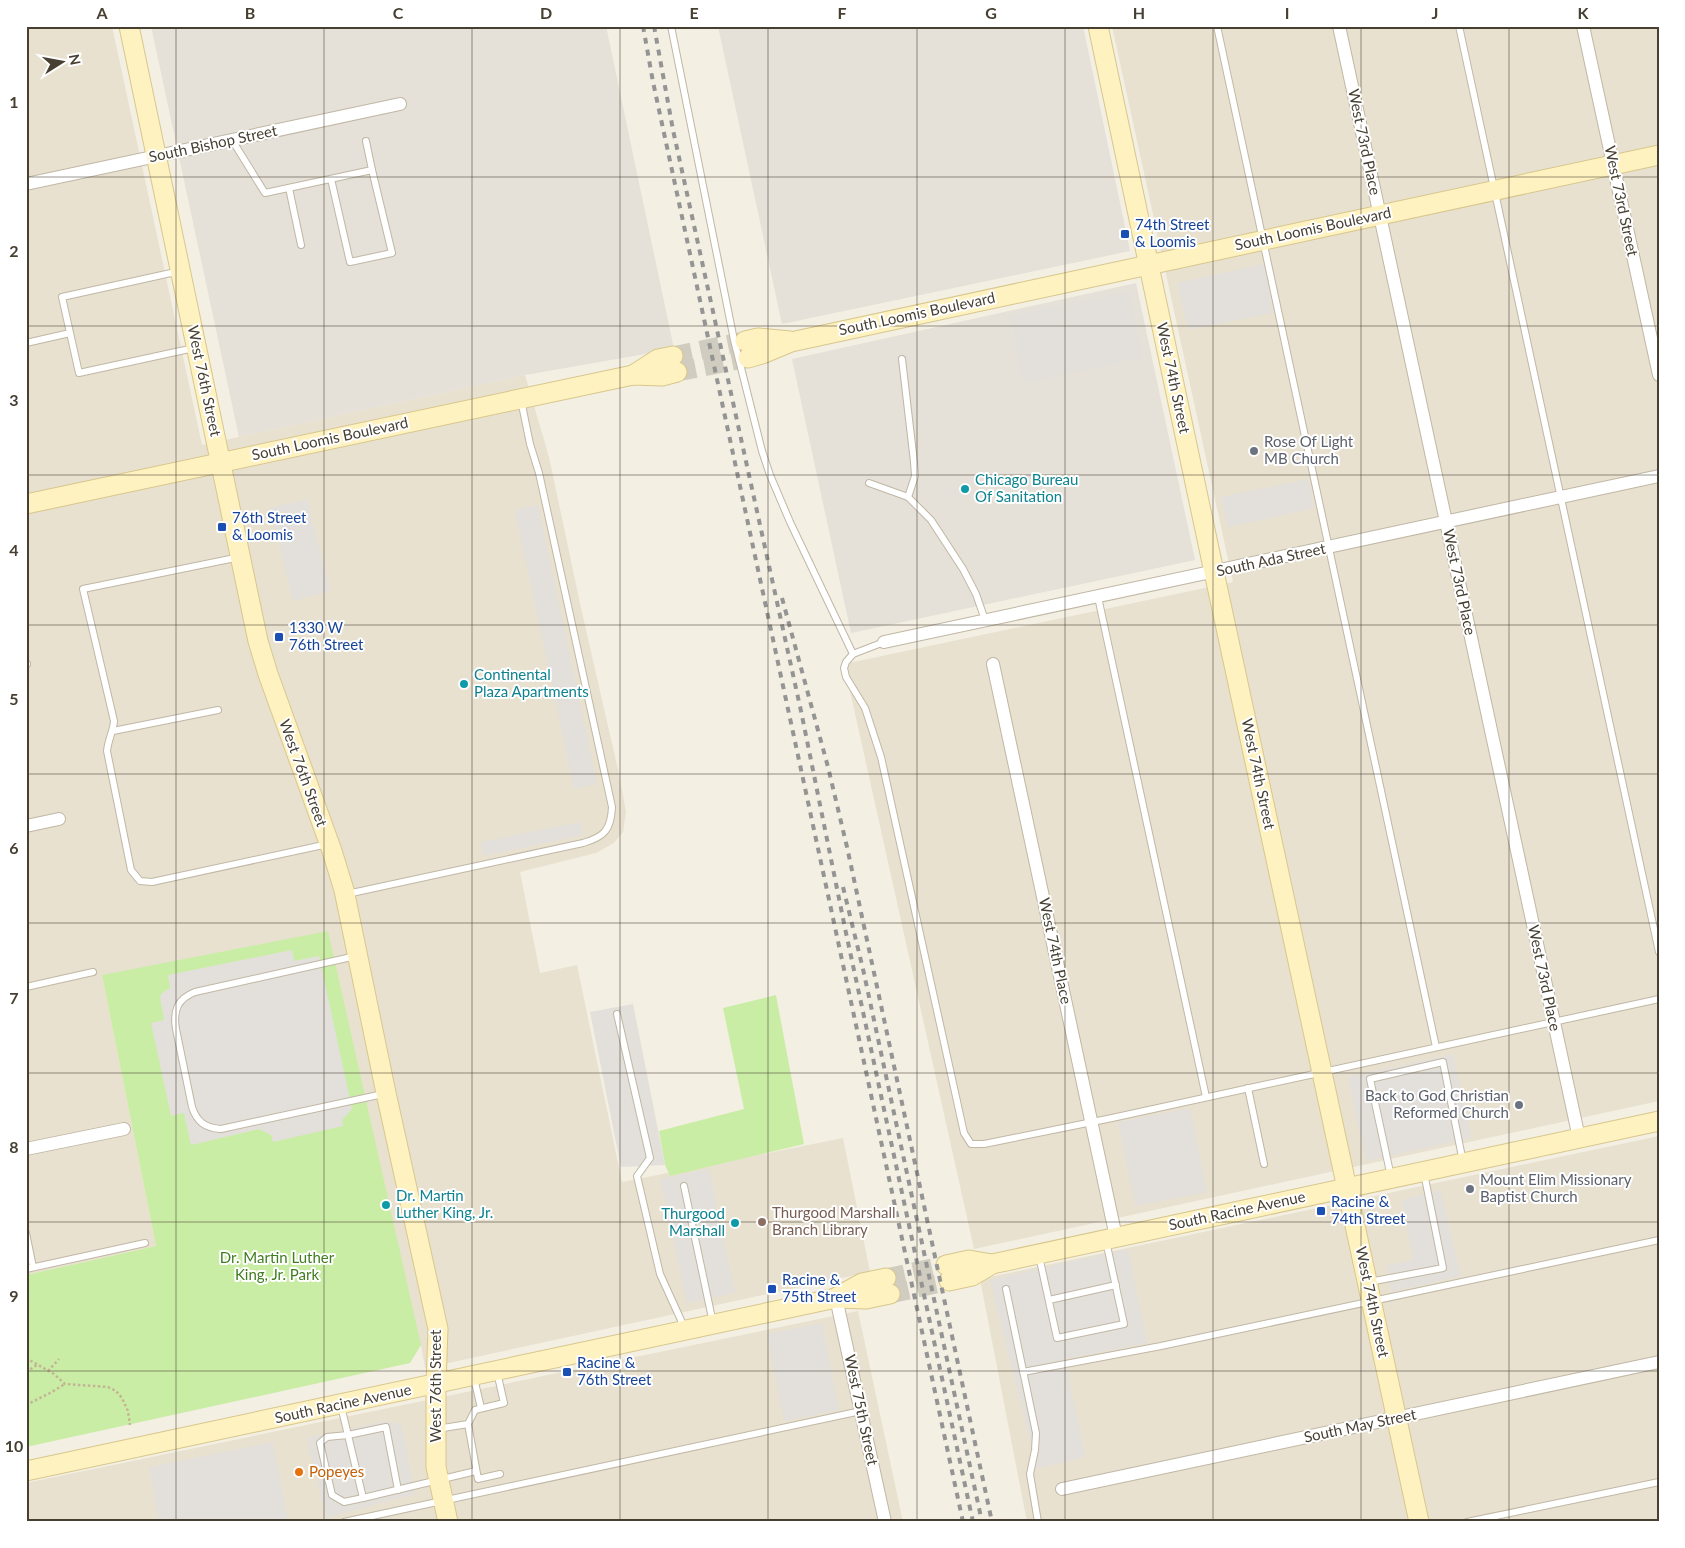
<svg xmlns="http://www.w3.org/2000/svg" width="1685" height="1548" font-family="Lato,sans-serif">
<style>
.residential{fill:#e8e1d0}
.industrial{fill:#e5e0d8}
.green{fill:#caeda6}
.parking{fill:#e3e0dc}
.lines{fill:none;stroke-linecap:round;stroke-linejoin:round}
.secondary-tunnel{stroke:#d0ccbf;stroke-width:19;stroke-dasharray:19 9;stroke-linecap:butt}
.lane-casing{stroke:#c0b7a4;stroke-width:8}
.street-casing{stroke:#c0b7a4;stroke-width:14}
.secondary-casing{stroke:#d8c78d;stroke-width:21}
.path{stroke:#c3b494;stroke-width:2.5;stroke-dasharray:2.5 2.5;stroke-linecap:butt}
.lane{stroke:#fff;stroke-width:6}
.street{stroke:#fff;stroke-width:12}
.secondary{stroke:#fff2c1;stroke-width:19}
.rail{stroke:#949494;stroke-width:4;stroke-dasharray:6 6;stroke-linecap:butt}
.grid{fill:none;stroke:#463f32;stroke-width:1;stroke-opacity:0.55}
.transit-dot{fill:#1a4fb4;stroke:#fff;stroke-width:2}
.worship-dot{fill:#6b7280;stroke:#fff;stroke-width:2}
.culture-dot{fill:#0f9aa8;stroke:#fff;stroke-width:2}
.education-dot{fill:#8d6e63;stroke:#fff;stroke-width:2}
.food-dot{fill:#e8710a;stroke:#fff;stroke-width:2}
.labels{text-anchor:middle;stroke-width:4;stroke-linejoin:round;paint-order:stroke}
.street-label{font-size:15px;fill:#463f32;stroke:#fff}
.transit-label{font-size:15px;fill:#164399;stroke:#fff;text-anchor:start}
.worship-label{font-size:15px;fill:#5b616d;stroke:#fff;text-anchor:start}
.culture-label{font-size:15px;fill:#0d838f;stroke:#fff;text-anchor:start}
.education-label{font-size:15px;fill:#785e54;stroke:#fff;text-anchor:start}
.park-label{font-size:15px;fill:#407d20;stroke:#fff}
.food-label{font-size:15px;fill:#c56008;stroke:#fff;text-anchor:start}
.neatline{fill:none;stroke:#463f32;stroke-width:2}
.grid-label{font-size:16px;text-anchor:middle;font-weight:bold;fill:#463f32}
</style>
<rect width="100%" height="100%" fill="#f3efe2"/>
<g class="residential">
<path d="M 26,26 L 112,26 L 202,445 L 525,375 L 549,457 L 581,608 L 619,774 L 626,812 L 623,832 L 614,843 L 596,853 L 520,872 L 540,973 L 577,965 L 622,1182 L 843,1138 L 870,1272 L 425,1368 L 421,1345 L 102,975 L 156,1246 L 26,1275 Z"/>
<path d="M 1112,26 L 1659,26 L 1659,1101 L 974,1249 L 844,664 L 1233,582 Z"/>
<path d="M 1659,1136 L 1659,1522 L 1027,1522 L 980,1279 Z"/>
<path d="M 858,1311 L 903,1522 L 26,1522 L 26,1483 Z"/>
</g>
<g class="industrial">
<path d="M 151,26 L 606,26 L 674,349 L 525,375 L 239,437 Z"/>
<path d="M 718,26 L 1083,26 L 1130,251 L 782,324 Z"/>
<path d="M 1136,283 L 1195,560 L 851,633 L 792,359 Z"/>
</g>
<g class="green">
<path d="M 328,931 L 421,1345 L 410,1363 L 26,1447 L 26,1275 L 156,1246 L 102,975 Z"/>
<path d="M 776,995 L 804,1144 L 670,1176 L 665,1165 L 659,1131 L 744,1109 L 723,1008 Z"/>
</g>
<g class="parking">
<path d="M 1264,264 L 1273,313 L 1188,330 L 1177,283 Z"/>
<path d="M 1129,292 L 1142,357 L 1024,383 L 1010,316 Z"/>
<path d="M 1309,479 L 1314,508 L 1228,527 L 1221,497 Z"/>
<path d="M 307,499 L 330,591 L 293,601 L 270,508 Z"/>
<path d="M 538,505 L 597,784 L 574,789 L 515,510 Z"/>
<path d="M 580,822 L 583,835 L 483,856 L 481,842 Z"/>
<path d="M 292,950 L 294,961 L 319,956 L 352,1109 L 342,1120 L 343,1126 L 273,1142 L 271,1135 L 259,1129 L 191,1145 L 184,1113 L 171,1116 L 151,1023 L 164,1020 L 160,997 L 162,993 L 170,988 L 168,975 Z"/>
<path d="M 633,1004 L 665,1165 L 621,1167 L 590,1012 Z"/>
<path d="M 1453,1054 L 1471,1138 L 1366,1161 L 1348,1077 Z"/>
<path d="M 1190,1108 L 1207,1192 L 1135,1206 L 1118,1122 Z"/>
<path d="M 709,1169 L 735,1293 L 687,1303 L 660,1179 Z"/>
<path d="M 1440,1190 L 1461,1276 L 1391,1292 L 1387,1265 L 1413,1260 L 1402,1200 Z"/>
<path d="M 1128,1249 L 1147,1343 L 1065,1359 L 1085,1457 L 1037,1469 L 990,1280 Z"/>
<path d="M 822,1323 L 839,1410 L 784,1421 L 767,1334 Z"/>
<path d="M 386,1421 L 401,1424 L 415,1494 L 326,1518 L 307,1438 Z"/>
<path d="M 273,1442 L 288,1522 L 159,1522 L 149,1467 Z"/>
</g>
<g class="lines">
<g class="secondary-tunnel">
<path d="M 673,356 L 745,341"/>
<path d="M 677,372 L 748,358"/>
<path d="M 886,1278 L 946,1265"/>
<path d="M 890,1294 L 949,1281"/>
</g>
<defs>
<g id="lane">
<path d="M 671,26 L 734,340 L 762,451 L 770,475 L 790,522 L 853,654"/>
<path d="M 1217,26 L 1436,1047"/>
<path d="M 1459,26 L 1659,952"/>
<path d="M 232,140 L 265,193 L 372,170 L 366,141"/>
<path d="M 331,179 L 350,262 L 392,253 L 372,170"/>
<path d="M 289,188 L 301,245"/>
<path d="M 180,271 L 62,297 L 79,373 L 194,348"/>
<path d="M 26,343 L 70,333"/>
<path d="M 902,359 L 914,462 L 915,476 L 908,497"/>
<path d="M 869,483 L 908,497 L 931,520 L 963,569 L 976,594 L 985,620"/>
<path d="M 240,557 L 83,589 L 114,721 C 113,732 108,740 107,751 L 131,870 L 140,881 L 152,882 L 328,844"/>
<path d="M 1098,597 L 1206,1097"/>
<path d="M 884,642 L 853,654 L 846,662 L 844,668 L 846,677 L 865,708 L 881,757 L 964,1133 L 971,1144 L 984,1144 L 1112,1118 L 1659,999"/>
<path d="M 26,664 L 27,664"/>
<path d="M 113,731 L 218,710"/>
<path d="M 347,894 L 583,843 C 604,837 611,830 612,807 L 539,473 L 530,444 L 521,400"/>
<path d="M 356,956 L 195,992 C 177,999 173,1011 176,1029 L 192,1107 C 197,1122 205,1128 221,1129 L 383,1094"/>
<path d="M 26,987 L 93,972"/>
<path d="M 617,1014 L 650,1158 L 637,1176 L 660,1274 L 685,1329"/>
<path d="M 1248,1088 L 1264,1164"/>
<path d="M 1391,1177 L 1370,1079 L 1443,1062 L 1463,1162"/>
<path d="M 684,1186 L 713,1323"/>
<path d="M 26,1233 L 33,1267"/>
<path d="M 1039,1256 L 1057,1338 L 1124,1324 L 1106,1241"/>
<path d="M 26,1269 L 145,1243"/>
<path d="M 1369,1282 L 1443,1268 L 1424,1173"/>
<path d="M 1006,1289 L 1036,1433 L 1035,1450 L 1030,1474 L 1038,1522"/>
<path d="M 1049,1300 L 1116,1285"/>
<path d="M 497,1372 L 504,1403 L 475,1410 L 468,1424 L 478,1479 L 500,1474"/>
<path d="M 1023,1372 L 1161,1346 L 1659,1240"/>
<path d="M 474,1378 L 481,1408"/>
<path d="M 341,1406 L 363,1498 L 476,1471"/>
<path d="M 437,1429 L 468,1424"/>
<path d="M 363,1498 L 344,1502 L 332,1495 L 320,1443 L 327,1437 L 348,1435 L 386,1427 L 398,1490"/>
<path d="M 344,1522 L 861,1411"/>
<path d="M 1467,1522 L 1659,1482"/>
</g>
<g id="street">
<path d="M 1339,26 L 1579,1138"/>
<path d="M 1583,26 L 1659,375"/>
<path d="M 26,184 L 400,104"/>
<path d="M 884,642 L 1659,476"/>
<path d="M 993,664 L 1116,1237"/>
<path d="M 26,826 L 59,819"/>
<path d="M 26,1149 L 124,1129"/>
<path d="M 836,1298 L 885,1522"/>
<path d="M 1062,1489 L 1659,1362"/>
</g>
<g id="secondary">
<path d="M 129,26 L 258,641 L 268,674 L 332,851 L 344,890 L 386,1093 L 438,1329 L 436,1384 L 436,1467 L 448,1522"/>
<path d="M 1098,26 L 1214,572 L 1419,1522"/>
<path d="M 745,341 L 758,338 L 790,341"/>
<path d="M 748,358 L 762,354 L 791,342 L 1659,155"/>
<path d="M 633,375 L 658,359 L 673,356"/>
<path d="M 26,504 L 633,375 L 662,376 L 677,372"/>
<path d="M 946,1265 L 969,1260 L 992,1264"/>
<path d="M 949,1281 L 972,1276 L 992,1264 L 1659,1121"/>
<path d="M 837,1297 L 862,1283 L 886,1278"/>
<path d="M 26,1471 L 836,1298 L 866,1299 L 890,1294"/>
</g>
</defs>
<use href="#lane" class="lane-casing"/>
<use href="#street" class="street-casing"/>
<use href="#secondary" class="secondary-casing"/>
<g class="path">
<path d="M 26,1358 L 54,1374 L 65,1384 L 108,1387 L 116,1391 L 122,1398 L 128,1411 L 130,1425"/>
<path d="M 48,1371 L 59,1359"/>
<path d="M 26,1372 L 37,1365"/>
<path d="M 26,1405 L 50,1393 L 65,1384"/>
</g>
<use href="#lane" class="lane"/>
<use href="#street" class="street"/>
<use href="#secondary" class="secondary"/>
<g class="rail">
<path d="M 643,26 L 653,82 L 963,1522"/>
<path d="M 654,26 L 673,130 L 801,711 L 846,933 L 973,1522"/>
<path d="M 782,598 L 828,767 L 847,847 L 992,1522"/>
<path d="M 843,887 L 863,969 L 982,1522"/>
</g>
</g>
<path class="grid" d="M 176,26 L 176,1522M 324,26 L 324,1522M 472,26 L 472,1522M 620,26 L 620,1522M 768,26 L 768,1522M 917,26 L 917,1522M 1065,26 L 1065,1522M 1213,26 L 1213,1522M 1361,26 L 1361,1522M 1509,26 L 1509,1522M 26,177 L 1659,177M 26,326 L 1659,326M 26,475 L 1659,475M 26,625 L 1659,625M 26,774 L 1659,774M 26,923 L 1659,923M 26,1073 L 1659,1073M 26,1222 L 1659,1222M 26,1371 L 1659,1371"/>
<g class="transit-dot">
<rect x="1120" y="229" width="10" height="10" rx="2.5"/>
<rect x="217" y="522" width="10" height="10" rx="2.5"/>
<rect x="274" y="632" width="10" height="10" rx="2.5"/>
<rect x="1316" y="1206" width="10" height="10" rx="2.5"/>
<rect x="767" y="1284" width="10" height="10" rx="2.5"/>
<rect x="562" y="1367" width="10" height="10" rx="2.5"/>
</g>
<g class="worship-dot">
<circle cx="1254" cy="451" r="5"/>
<circle cx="1519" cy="1105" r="5"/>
<circle cx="1470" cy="1189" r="5"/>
</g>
<g class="culture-dot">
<circle cx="965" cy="489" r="5"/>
<circle cx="464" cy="684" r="5"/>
<circle cx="386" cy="1205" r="5"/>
<circle cx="735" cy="1223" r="5"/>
</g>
<circle class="education-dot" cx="762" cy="1222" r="5"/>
<circle class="food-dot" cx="299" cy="1472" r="5"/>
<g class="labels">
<g class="street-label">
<text transform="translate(1364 142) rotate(78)" y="5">West 73rd Place</text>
<text transform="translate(213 144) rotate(-12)" y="5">South Bishop Street</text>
<text transform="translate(1621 201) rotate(78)" y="5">West 73rd Street</text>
<text transform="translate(1313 229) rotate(-12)" y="5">South Loomis Boulevard</text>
<text transform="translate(917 314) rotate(-12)" y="5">South Loomis Boulevard</text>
<text transform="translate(1173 378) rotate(78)" y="5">West 74th Street</text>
<text transform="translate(204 381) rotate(78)" y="5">West 76th Street</text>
<text transform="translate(330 439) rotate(-12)" y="5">South Loomis Boulevard</text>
<text transform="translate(1271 560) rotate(-12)" y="5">South Ada Street</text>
<text transform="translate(1459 582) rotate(78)" y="5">West 73rd Place</text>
<text transform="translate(303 773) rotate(70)" y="5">West 76th Street</text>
<text transform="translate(1258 774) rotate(78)" y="5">West 74th Street</text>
<text transform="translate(1055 951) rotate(78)" y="5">West 74th Place</text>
<text transform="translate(1544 978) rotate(78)" y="5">West 73rd Place</text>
<text transform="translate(1237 1211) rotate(-12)" y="5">South Racine Avenue</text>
<text transform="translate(1372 1302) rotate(78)" y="5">West 74th Street</text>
<text transform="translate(436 1386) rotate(-90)" y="5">West 76th Street</text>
<text transform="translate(343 1404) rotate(-12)" y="5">South Racine Avenue</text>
<text transform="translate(861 1410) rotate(78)" y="5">West 75th Street</text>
<text transform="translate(1360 1426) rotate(-12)" y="5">South May Street</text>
</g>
<g class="transit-label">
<text x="1135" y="230">74th Street<tspan x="1135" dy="17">&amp; Loomis</tspan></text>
<text x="232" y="523">76th Street<tspan x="232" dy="17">&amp; Loomis</tspan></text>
<text x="289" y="633">1330 W<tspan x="289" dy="17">76th Street</tspan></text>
<text x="1331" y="1207">Racine &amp;<tspan x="1331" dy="17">74th Street</tspan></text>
<text x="782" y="1285">Racine &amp;<tspan x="782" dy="17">75th Street</tspan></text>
<text x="577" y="1368">Racine &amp;<tspan x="577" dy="17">76th Street</tspan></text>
</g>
<g class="worship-label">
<text x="1264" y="447">Rose Of Light<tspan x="1264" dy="17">MB Church</tspan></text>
<text x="1509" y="1101" text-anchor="end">Back to God Christian<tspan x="1509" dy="17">Reformed Church</tspan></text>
<text x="1480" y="1185">Mount Elim Missionary<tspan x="1480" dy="17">Baptist Church</tspan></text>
</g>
<g class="culture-label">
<text x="975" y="485">Chicago Bureau<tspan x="975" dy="17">Of Sanitation</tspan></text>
<text x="474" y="680">Continental<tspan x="474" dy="17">Plaza Apartments</tspan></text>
<text x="396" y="1201">Dr. Martin<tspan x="396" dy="17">Luther King, Jr.</tspan></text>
<text x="725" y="1219" text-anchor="end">Thurgood<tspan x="725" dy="17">Marshall</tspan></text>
</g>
<g class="education-label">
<text x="772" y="1218">Thurgood Marshall<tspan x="772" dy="17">Branch Library</tspan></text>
</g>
<g class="park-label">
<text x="277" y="1263">Dr. Martin Luther<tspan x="277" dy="17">King, Jr. Park</tspan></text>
</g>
<g class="food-label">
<text x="309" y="1477">Popeyes</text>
</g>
</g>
<rect width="1685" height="1548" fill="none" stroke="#ffffff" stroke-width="55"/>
<g transform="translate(62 62) rotate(79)" stroke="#ffffff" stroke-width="4" paint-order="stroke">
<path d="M0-4L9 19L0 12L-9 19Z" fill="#463f32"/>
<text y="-8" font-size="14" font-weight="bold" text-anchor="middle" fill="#463f32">N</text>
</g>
<rect x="28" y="28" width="1630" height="1492" class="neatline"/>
<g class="grid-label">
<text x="102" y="19">A</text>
<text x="250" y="19">B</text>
<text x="398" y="19">C</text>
<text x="546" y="19">D</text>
<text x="694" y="19">E</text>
<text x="842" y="19">F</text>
<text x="991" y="19">G</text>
<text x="1139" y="19">H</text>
<text x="1287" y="19">I</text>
<text x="1435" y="19">J</text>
<text x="1583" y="19">K</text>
<text x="14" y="108">1</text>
<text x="14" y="257">2</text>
<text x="14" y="406">3</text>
<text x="14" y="556">4</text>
<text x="14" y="705">5</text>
<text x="14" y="854">6</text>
<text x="14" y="1004">7</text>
<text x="14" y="1153">8</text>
<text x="14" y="1302">9</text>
<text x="14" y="1452">10</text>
</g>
</svg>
